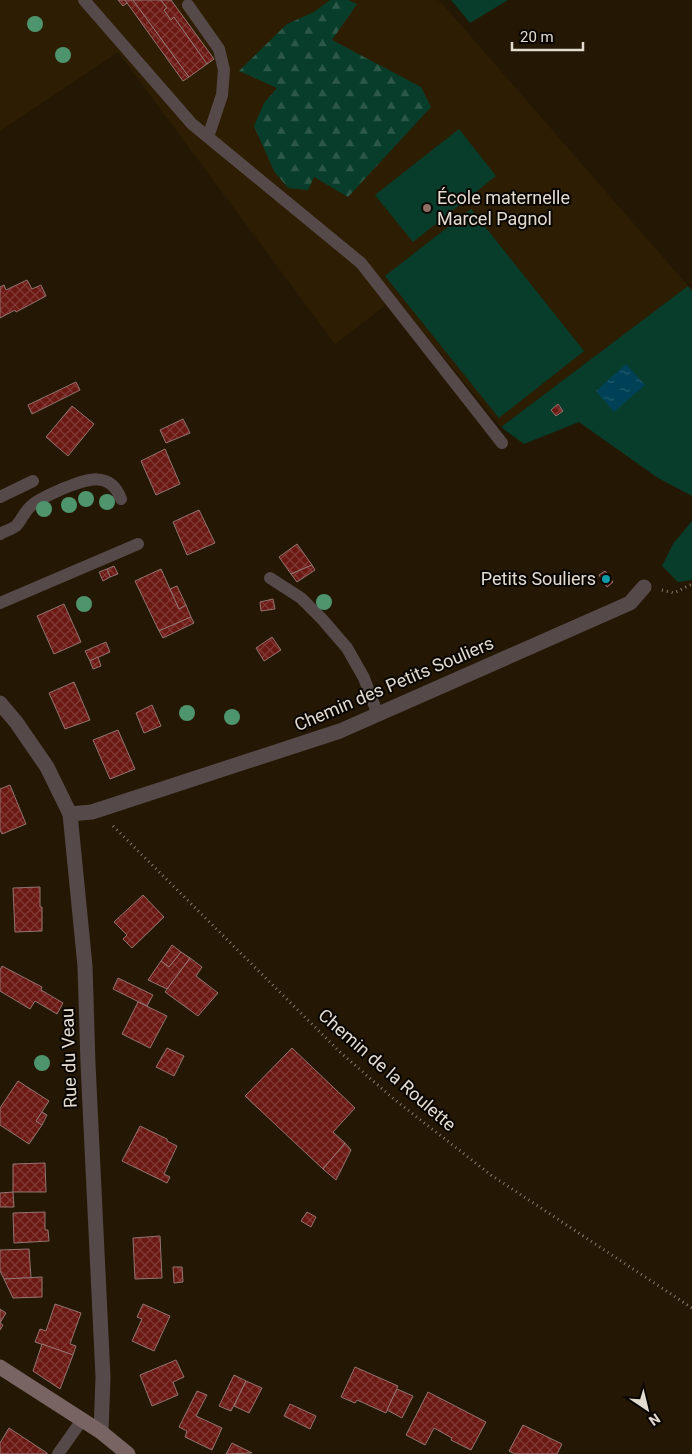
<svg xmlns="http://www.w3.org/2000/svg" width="692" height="1454" font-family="Roboto,sans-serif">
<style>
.built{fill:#2d1e03}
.green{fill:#073d2a}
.forest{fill:url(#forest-firs)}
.water{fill:url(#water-ripples)}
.building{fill:url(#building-cross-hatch);stroke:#927470}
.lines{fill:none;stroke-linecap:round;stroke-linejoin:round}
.path{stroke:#857b6c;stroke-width:3;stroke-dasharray:1 4;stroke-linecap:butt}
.lane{stroke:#564949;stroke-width:12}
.street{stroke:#564949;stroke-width:15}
.secondary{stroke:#786463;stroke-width:15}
.tree{fill:#4e956e}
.education-dot{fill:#8d6e63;stroke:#090501;stroke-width:2}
.culture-dot{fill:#0f9aa8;stroke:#090501;stroke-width:2}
.labels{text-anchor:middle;stroke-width:4;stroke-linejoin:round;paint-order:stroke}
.poi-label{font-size:18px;fill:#e3dbcf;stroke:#090501;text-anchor:start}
.street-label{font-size:18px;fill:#e3dbcf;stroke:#090501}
</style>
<defs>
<pattern id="forest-firs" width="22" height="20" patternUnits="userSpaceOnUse" patternTransform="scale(1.25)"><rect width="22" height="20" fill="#073d2a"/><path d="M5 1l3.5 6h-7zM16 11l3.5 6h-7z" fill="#2b5848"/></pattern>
<pattern id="water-ripples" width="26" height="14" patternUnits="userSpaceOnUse" patternTransform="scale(1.25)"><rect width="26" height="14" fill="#004157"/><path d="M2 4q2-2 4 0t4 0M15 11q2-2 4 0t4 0" fill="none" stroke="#255c6e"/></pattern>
<pattern id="building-cross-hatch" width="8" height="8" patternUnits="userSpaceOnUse" patternTransform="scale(1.25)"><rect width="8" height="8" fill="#6c1914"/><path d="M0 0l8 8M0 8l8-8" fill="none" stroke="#813a35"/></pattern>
</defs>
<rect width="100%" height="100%" fill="#241805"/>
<path class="built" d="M 0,0 L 438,0 L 446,8 L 688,286 L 501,427 L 395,298 L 335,344 L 118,52 L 0,131 Z"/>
<g class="green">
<path d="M 451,0 L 508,0 L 470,23 Z"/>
<path d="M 459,129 L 496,176 L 413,242 L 375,195 Z"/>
<path d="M 471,209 L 584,351 L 499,418 L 385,276 Z"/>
<path d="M 688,286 L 692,291 L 692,496 L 658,478 L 579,422 L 524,444 L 501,427 Z"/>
<path d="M 692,521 L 692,580 L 678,582 L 662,566 L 673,544 Z"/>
</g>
<path class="forest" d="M 330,0 L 348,0 L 357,4 L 332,40 L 421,87 L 431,107 L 348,197 L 314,177 L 308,190 L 288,188 L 274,171 L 254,126 L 264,103 L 277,88 L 239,71 L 287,24 L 314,12 Z"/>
<path class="water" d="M 626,364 L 645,385 L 614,412 L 596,391 Z"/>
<g class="building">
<path d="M 118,0 L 125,0 L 127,3 L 123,6 Z"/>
<path d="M 125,0 L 133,0 L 189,77 L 183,81 Z"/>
<path d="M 133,0 L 161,0 L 167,8 L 164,10 L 171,20 L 174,17 L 207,64 L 189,77 Z"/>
<path d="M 161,0 L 171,0 L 214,59 L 207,64 L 174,17 L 171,20 L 164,10 L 167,8 Z"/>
<path d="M 27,280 L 32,289 L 41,285 L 46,296 L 16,312 L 15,310 L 0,318 L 0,287 L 4,285 L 6,290 Z"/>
<path d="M 76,382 L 80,390 L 32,414 L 28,405 Z"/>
<path d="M 558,404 L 563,411 L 556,416 L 551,410 Z"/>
<path d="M 72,406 L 94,424 L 68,456 L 46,437 Z"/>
<path d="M 183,419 L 190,433 L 166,443 L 160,430 Z"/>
<path d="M 165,449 L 180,484 L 156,495 L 141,461 Z"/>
<path d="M 199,510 L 215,543 L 187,555 L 173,522 Z"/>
<path d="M 297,544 L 312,565 L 291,574 L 279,557 Z"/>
<path d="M 312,565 L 315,570 L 297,582 L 291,574 Z"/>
<path d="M 114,566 L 118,574 L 110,577 L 107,569 Z"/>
<path d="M 107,569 L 110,577 L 103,581 L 99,572 Z"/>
<path d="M 161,569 L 179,609 L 186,605 L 191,617 L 159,631 L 135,581 Z"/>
<path d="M 605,571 L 613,582 L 607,587 L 599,575 Z"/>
<path d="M 177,586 L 186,605 L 179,609 L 170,589 Z"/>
<path d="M 273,599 L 275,609 L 261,611 L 260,602 Z"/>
<path d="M 64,604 L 81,642 L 54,654 L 37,616 Z"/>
<path d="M 191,617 L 194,623 L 163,638 L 159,631 Z"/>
<path d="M 272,637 L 281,650 L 264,661 L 256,648 Z"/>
<path d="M 106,642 L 110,652 L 90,661 L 85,651 Z"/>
<path d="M 98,657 L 101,666 L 93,669 L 90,661 Z"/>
<path d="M 74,682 L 90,720 L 65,729 L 49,693 Z"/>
<path d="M 152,705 L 161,726 L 144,733 L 136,713 Z"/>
<path d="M 118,730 L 135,769 L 110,779 L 93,740 Z"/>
<path d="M 10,785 L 26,824 L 2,834 L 0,830 L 0,789 Z"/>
<path d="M 40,887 L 40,907 L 42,907 L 42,931 L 15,932 L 13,888 Z"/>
<path d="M 143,895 L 164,917 L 132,948 L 123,939 L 127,935 L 114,922 Z"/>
<path d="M 172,945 L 181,952 L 169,967 L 161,961 Z"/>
<path d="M 181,952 L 190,958 L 167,989 L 148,980 L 161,961 L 169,967 Z"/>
<path d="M 190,958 L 202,967 L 196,976 L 218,993 L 198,1016 L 165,992 Z"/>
<path d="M 2,966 L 42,987 L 41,990 L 63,1003 L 57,1014 L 35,1001 L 30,1009 L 0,991 L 0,970 Z"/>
<path d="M 118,978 L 153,995 L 147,1006 L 113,989 Z"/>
<path d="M 138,1002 L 167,1016 L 150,1048 L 122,1034 Z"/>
<path d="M 167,1048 L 184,1056 L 174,1076 L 156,1067 Z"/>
<path d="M 292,1048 L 355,1108 L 333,1132 L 345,1143 L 323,1169 L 245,1096 Z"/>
<path d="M 18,1081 L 49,1101 L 36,1121 L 42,1125 L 29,1144 L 0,1125 L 0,1108 Z"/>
<path d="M 42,1112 L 47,1115 L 42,1125 L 36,1121 Z"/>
<path d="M 140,1126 L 167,1139 L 167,1141 L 177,1146 L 164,1174 L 170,1177 L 167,1183 L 122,1161 Z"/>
<path d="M 345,1143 L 351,1150 L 336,1180 L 323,1169 Z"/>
<path d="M 45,1163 L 46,1192 L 13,1192 L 13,1164 Z"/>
<path d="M 13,1192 L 14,1207 L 0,1207 L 0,1193 Z"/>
<path d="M 45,1212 L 45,1230 L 48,1230 L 49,1241 L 14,1243 L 13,1213 Z"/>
<path d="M 307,1212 L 316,1217 L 311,1227 L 301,1221 Z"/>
<path d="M 160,1236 L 162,1278 L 135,1279 L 133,1238 Z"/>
<path d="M 29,1249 L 31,1278 L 4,1279 L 0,1271 L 0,1250 Z"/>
<path d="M 173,1267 L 182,1267 L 183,1282 L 174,1283 Z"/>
<path d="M 42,1277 L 42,1297 L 13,1298 L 4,1279 Z"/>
<path d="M 55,1304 L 81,1313 L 70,1344 L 76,1346 L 73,1355 L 35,1342 L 40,1329 L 46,1331 Z"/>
<path d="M 143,1304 L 170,1316 L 154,1351 L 132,1341 L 142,1319 L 137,1317 Z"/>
<path d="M 0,1309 L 6,1313 L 0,1323 L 3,1325 L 0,1330 Z"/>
<path d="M 42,1344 L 73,1355 L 60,1389 L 33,1371 Z"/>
<path d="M 176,1360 L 184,1377 L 173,1382 L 178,1395 L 152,1406 L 140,1375 Z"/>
<path d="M 355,1367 L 398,1386 L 386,1413 L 357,1400 L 355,1403 L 341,1397 Z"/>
<path d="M 234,1375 L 246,1381 L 231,1411 L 219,1406 Z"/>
<path d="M 246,1381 L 262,1388 L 249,1413 L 234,1406 Z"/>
<path d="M 397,1389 L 413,1396 L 402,1418 L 387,1410 Z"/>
<path d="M 197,1391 L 207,1395 L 196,1416 L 222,1428 L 212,1450 L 185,1437 L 187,1431 L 179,1427 Z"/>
<path d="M 428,1392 L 486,1422 L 471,1450 L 451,1440 L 452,1438 L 434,1428 L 425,1445 L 406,1435 Z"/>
<path d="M 290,1404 L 316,1416 L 310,1429 L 284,1416 Z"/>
<path d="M 523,1425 L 562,1444 L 557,1454 L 515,1454 L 509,1451 Z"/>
<path d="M 9,1428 L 47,1453 L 47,1454 L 0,1454 L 0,1443 Z"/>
<path d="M 232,1443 L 252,1453 L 226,1454 Z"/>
</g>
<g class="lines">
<g class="path">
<path d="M 662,590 L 674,593 L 692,584"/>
<path d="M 113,826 L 341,1053 L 395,1100 L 491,1175 L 692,1308"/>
</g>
<g class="lane">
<path d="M 84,0 L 192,124 L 361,263 L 502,443"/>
<path d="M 188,5 L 219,49 L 224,70 L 222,95 L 208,137"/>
<path d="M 0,497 L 33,481"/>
<path d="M 0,534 C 5,531 13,529 17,525 C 22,519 25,511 31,506 C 40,498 52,494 62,489 C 85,480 110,469 121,499"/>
<path d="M 270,578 L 301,598 L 322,619 L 347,648 L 364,678 L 378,715"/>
<path d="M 0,603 L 138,544"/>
<path d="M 58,1454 L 82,1420"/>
</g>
<g class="street">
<path d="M 0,703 L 16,722 L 47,767 L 70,814 L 85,966 L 88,1064 L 103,1377 L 101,1432"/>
<path d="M 70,814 L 92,812 L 340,731 L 630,603 L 644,587"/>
</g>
<path class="secondary" d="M 0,1367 L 101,1432 L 128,1454"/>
</g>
<g class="tree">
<circle cx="35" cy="24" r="8"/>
<circle cx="63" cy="55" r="8"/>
<circle cx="86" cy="499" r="8"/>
<circle cx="107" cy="502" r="8"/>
<circle cx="69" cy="505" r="8"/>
<circle cx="44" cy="509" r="8"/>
<circle cx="324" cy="602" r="8"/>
<circle cx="84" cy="604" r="8"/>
<circle cx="187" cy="713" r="8"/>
<circle cx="232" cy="717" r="8"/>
<circle cx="42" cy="1063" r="8"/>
</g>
<circle class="education-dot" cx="427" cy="208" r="5"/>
<circle class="culture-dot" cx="606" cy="579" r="5"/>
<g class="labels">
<g class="poi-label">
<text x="437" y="204">École maternelle<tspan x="437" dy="21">Marcel Pagnol</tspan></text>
<text x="596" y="585" text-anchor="end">Petits Souliers</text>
</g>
<g class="street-label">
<text transform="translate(394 684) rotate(-23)" y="6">Chemin des Petits Souliers</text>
<text transform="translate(69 1058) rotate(-92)" y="6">Rue du Veau</text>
<text transform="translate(387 1070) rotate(41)" y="6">Chemin de la Roulette</text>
</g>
</g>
<g transform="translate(647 1409) rotate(145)" stroke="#090501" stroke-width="4" paint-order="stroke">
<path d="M0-4L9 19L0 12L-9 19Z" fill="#e3dbcf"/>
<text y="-8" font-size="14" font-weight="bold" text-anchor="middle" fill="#e3dbcf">N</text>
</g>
<path d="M512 42v8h71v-8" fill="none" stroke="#e3dbcf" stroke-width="2.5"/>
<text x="520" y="42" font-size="15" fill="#e3dbcf" stroke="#090501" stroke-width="4" paint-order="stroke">20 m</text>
</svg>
